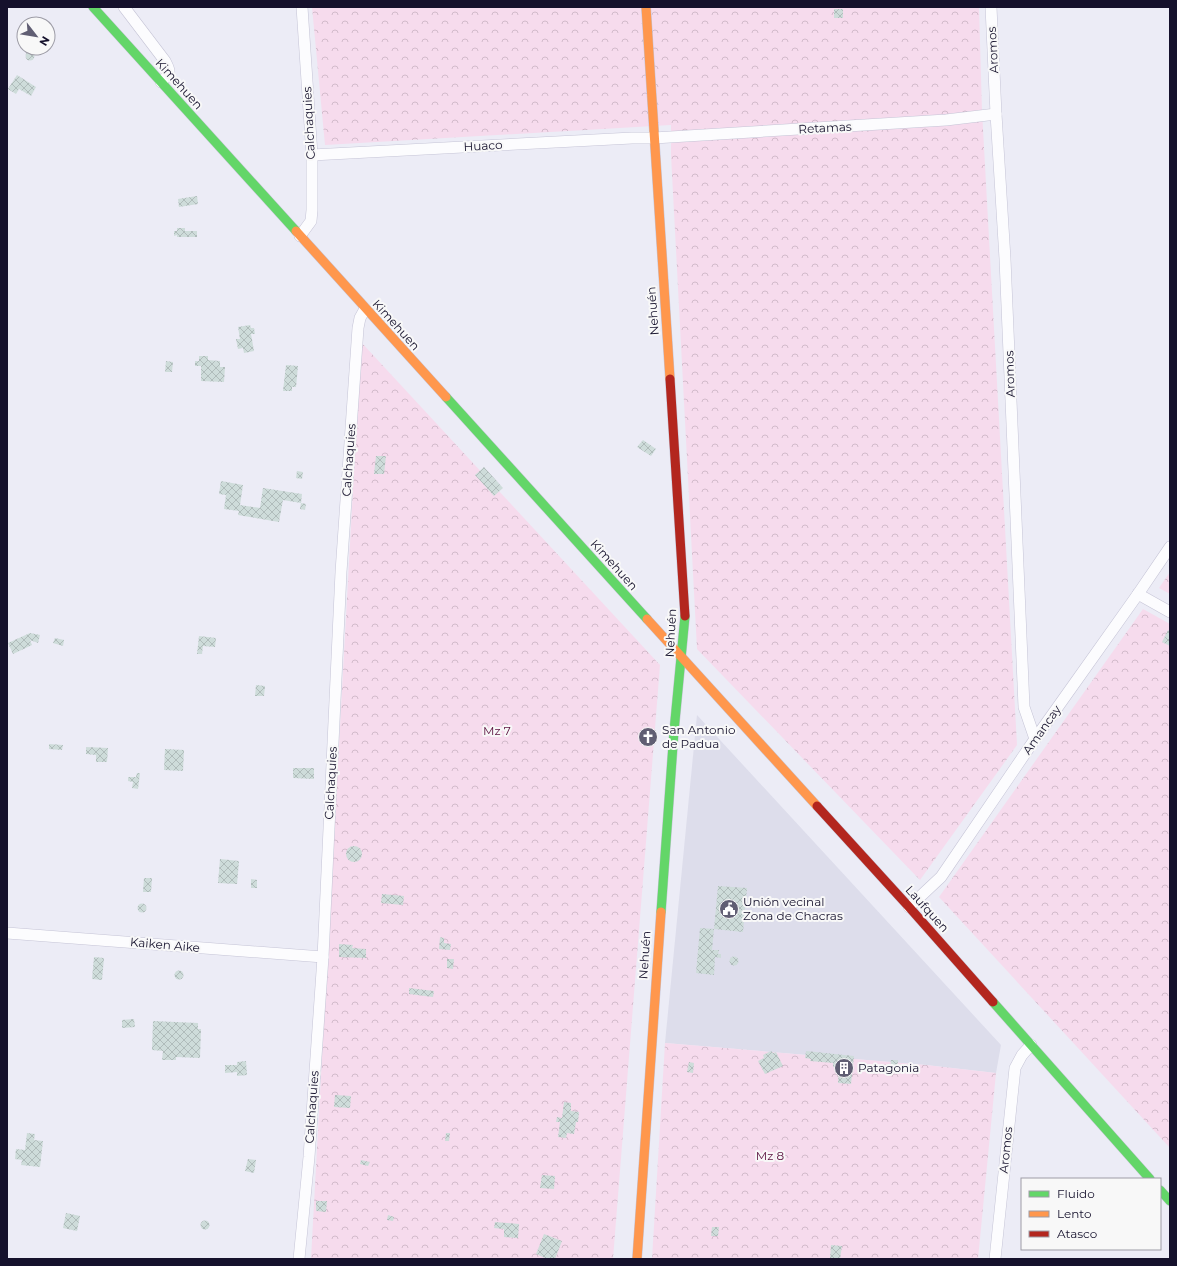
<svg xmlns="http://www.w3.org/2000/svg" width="1177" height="1266" font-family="Montserrat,sans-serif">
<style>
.built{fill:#ddddeb}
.forest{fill:url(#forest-crowns)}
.building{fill:url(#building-cross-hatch)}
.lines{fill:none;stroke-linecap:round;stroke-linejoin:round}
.street-casing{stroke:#c5c4d6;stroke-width:12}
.fast-casing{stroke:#c5c4d6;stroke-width:10}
.slow-casing{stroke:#c5c4d6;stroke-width:10}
.jam-casing{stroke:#c5c4d6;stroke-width:10}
.street{stroke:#fcfcfe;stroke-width:11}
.fast{stroke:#63d668;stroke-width:9}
.slow{stroke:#ff974d;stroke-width:9}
.jam{stroke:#b3261e;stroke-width:9}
.labels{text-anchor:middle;stroke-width:4;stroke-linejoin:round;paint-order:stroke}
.street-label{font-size:12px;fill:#15112c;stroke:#f8f8f8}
.poi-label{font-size:12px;fill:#15112c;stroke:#f8f8f8;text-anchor:start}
.park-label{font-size:12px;fill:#5a113e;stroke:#f8f8f8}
</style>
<defs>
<pattern id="forest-crowns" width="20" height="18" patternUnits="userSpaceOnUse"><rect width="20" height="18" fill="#f6dbed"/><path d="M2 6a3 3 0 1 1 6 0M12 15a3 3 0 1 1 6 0" fill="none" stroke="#d2bbcb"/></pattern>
<pattern id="building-cross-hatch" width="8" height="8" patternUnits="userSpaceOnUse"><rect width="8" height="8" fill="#cedcda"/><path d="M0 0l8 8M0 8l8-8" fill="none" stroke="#b0bcbb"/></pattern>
</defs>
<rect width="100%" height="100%" fill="#ececf6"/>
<path class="built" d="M 697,715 L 1001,1045 L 996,1073 L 926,1065 L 665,1043 Z"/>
<g class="forest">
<path d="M 312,7 L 979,7 L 982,111 L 1017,745 L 920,880 L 697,649 L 671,155 L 671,125 L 325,145 Z"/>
<path d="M 361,342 L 660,665 L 613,1259 L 311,1259 Z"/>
<path d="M 1170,572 L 1170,594 L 1159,588 Z"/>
<path d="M 1143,609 L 1170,624 L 1170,1148 L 939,897 Z"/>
<path d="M 665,1043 L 926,1065 L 996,1073 L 978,1259 L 652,1259 Z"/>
</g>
<g class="building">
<rect x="834" y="9" width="9" height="9"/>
<circle cx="30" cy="56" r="4.5"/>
<path d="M 17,75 L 36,87 L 31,96 L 19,89 L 16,94 L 8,89 Z"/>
<path d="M 197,196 L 198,204 L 179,207 L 178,199 Z"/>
<path d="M 177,228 L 185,228 L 185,231 L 197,231 L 197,237 L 177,237 L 177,235 L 174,236 L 174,231 L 177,231 Z"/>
<path d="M 250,325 L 251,328 L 254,328 L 255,334 L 251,334 L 254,351 L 244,353 L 243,348 L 238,349 L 236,339 L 240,339 L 238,327 Z"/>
<path d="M 199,356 L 208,356 L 208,360 L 220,361 L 220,367 L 225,367 L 224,382 L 201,381 L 201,366 L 195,366 L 195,361 L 199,361 Z"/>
<path d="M 166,361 L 173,362 L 172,372 L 165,372 Z"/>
<path d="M 286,365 L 298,366 L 296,387 L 292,387 L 292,391 L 283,391 Z"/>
<path d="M 643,440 L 656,449 L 651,456 L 637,447 Z"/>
<path d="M 376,456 L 386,456 L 384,474 L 374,474 Z"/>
<path d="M 484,467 L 503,488 L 494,496 L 475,475 Z"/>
<path d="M 297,471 L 303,472 L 302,479 L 296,478 Z"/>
<path d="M 221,481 L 243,485 L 240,505 L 260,508 L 263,488 L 302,494 L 301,503 L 283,500 L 279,522 L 238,515 L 239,511 L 224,509 L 226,495 L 219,494 Z"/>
<path d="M 301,503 L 306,504 L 305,510 L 300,509 Z"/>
<path d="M 1168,630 L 1170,631 L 1170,646 L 1162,642 Z"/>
<path d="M 30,633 L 40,635 L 38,643 L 30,640 L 32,645 L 13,654 L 8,643 Z"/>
<path d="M 199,636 L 216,638 L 215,647 L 203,646 L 202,654 L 197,654 Z"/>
<path d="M 55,638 L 64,640 L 63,646 L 53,643 Z"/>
<path d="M 256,685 L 265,686 L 264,696 L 255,696 Z"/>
<path d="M 49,744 L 63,745 L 62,750 L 49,749 Z"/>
<path d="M 86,747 L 108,748 L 107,762 L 96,762 L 96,755 L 86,754 Z"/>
<path d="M 165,749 L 184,750 L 183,771 L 164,770 Z"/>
<path d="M 293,768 L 314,768 L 314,779 L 293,778 Z"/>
<path d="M 137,773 L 140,773 L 138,789 L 132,788 L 133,782 L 128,781 L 128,777 L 136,777 Z"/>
<circle cx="354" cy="854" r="8"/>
<path d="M 220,859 L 239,861 L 237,884 L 218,883 Z"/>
<path d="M 144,878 L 152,878 L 151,892 L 143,892 Z"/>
<path d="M 251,879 L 257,880 L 257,888 L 251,888 Z"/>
<path d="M 718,886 L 747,888 L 743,932 L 714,929 Z"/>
<path d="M 382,894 L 404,896 L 403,905 L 381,903 Z"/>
<circle cx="142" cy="908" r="4.5"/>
<path d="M 700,928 L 714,929 L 712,950 L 719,950 L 718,954 L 721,954 L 721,958 L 715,957 L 714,975 L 696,973 Z"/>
<path d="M 440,937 L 444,938 L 444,943 L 451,944 L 450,950 L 439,949 Z"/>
<path d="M 339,944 L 353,945 L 352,948 L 366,949 L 366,958 L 339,957 Z"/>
<circle cx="734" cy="961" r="4.5"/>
<path d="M 94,957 L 104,958 L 102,980 L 92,979 Z"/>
<path d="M 447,959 L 454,959 L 453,969 L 447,968 Z"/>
<circle cx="179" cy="975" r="4.5"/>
<path d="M 409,988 L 434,991 L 433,997 L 409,994 Z"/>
<path d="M 134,1019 L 135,1027 L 122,1028 L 122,1020 Z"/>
<path d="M 153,1021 L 198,1023 L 198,1029 L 201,1029 L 200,1058 L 176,1057 L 176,1060 L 162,1060 L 163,1051 L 152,1050 Z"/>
<path d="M 771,1051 L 773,1053 L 776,1052 L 783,1066 L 765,1074 L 758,1061 L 764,1058 L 763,1055 Z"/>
<path d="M 806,1051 L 854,1056 L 851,1084 L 838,1083 L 839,1068 L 833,1067 L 833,1063 L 810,1061 L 811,1059 L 805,1058 Z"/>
<path d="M 891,1060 L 898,1060 L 897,1071 L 890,1070 Z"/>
<path d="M 246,1061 L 247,1075 L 237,1076 L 237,1072 L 225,1073 L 225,1065 L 237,1065 L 237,1062 Z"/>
<path d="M 689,1062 L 694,1063 L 693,1073 L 687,1072 Z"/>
<path d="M 335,1095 L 351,1096 L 350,1108 L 334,1107 Z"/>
<path d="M 564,1102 L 571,1103 L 571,1111 L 579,1112 L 578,1122 L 576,1122 L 574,1134 L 567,1133 L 566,1138 L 558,1137 L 560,1122 L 556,1122 L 557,1117 L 562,1118 Z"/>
<path d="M 27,1133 L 35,1134 L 34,1140 L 43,1141 L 40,1167 L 21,1165 L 22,1160 L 15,1159 L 16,1149 L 25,1150 Z"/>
<path d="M 446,1133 L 450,1133 L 449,1141 L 445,1141 Z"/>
<path d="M 248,1159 L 256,1160 L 254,1173 L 245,1171 Z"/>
<path d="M 361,1160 L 370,1162 L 368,1166 L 360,1164 Z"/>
<path d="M 542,1175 L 555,1176 L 554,1189 L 540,1188 Z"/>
<path d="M 316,1201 L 327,1201 L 326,1212 L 316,1211 Z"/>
<path d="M 66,1213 L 80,1216 L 77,1231 L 63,1228 Z"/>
<path d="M 388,1215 L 394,1217 L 393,1221 L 387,1220 Z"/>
<circle cx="205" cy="1225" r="4.5"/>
<path d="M 495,1222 L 519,1224 L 518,1238 L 504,1237 L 504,1229 L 494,1228 Z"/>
<path d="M 712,1227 L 719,1227 L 718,1236 L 711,1236 Z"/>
<path d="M 544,1234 L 562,1241 L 555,1259 L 547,1259 L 536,1254 Z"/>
<path d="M 831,1245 L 842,1246 L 840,1259 L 830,1259 Z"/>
</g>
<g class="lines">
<defs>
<g id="street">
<path d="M 124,7 L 165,61 C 171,73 171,73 161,82"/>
<path d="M 991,7 L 996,114 L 1005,259 L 1024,707 L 1035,739"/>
<path d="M 312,155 L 632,138 L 654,138 L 946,120 L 996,114"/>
<path d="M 300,236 L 311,221 L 312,210 L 312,155 L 302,7"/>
<path d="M 1138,594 L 1170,612"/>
<path d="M 909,907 L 941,877 L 1035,739 L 1138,594 L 1170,547"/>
<path d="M 7,933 L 323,957"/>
<path d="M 299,1259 L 309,1157 L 323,957 L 341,572 L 358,328 L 360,318 L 365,309"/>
<path d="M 995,1259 L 1015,1068 L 1022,1055 L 1031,1045"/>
</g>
<g id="fast">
<path d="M 93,7 L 296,231"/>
<path d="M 446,397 L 647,619"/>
<path d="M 661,912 L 674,731 L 685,616"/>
<path d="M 993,1002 L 1150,1179"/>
<path d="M 1160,1190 L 1170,1201"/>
</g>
<g id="slow">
<path d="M 646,7 L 670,379"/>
<path d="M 296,231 L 446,397"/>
<path d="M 647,619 L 817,806"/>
<path d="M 637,1259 L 661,912"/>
</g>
<g id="jam">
<path d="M 670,379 L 685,616"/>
<path d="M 817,806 L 909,907 L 993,1002"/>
</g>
</defs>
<use href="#street" class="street-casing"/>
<use href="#fast" class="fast-casing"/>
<use href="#slow" class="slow-casing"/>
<use href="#jam" class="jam-casing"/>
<use href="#street" class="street"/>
<use href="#fast" class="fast"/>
<use href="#slow" class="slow"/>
<use href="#jam" class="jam"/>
</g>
<defs>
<symbol id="church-disc" viewBox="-11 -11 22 22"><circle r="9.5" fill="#605e73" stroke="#f8f8f8"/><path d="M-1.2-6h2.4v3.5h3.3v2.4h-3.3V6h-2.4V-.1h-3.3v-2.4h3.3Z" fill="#fff"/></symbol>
<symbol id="civic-disc" viewBox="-11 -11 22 22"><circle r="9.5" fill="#605e73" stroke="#f8f8f8"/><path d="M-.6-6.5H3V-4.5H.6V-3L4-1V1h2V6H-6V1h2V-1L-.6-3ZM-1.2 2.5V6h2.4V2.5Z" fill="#fff"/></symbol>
<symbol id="building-disc" viewBox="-11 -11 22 22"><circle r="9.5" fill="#605e73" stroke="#f8f8f8"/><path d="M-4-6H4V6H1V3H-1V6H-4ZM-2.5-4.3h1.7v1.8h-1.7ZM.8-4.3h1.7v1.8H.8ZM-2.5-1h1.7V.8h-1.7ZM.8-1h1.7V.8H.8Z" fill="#fff"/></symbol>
</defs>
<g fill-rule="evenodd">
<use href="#church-disc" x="637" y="726" width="22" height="22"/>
<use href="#civic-disc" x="718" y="898" width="22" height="22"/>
<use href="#building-disc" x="833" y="1057" width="22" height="22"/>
</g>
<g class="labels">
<g class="street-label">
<text transform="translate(993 50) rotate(-93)" y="4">Aromos</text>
<text transform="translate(179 84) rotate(48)" y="4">Kimehuen</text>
<text transform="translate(309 123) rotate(-93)" y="4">Calchaquies</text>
<text transform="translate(825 128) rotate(-3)" y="4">Retamas</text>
<text transform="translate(483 146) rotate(-3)" y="4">Huaco</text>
<text transform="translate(653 311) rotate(-94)" y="4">Nehuén</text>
<text transform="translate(396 325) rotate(48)" y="4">Kimehuen</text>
<text transform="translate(1010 374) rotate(-92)" y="4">Aromos</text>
<text transform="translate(349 460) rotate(-86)" y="4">Calchaquies</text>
<text transform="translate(614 565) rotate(48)" y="4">Kimehuen</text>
<text transform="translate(671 633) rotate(-87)" y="4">Nehuén</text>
<text transform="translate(1042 730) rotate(-55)" y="4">Amancay</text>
<text transform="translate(331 783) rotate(-87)" y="4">Calchaquies</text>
<text transform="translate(927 909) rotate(48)" y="4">Laufquen</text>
<text transform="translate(165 945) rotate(5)" y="4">Kaiken Aike</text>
<text transform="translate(645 955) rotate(-86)" y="4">Nehuén</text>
<text transform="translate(312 1107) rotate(-86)" y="4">Calchaquies</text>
<text transform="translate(1006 1150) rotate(-84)" y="4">Aromos</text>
</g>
<g class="poi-label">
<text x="662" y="734">San Antonio<tspan x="662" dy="14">de Padua</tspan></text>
<text x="743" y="906">Unión vecinal<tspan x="743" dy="14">Zona de Chacras</tspan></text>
<text x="858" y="1072">Patagonia</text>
</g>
<g class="park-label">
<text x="497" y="735">Mz 7</text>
<text x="770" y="1160">Mz 8</text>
</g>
</g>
<rect width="1177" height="1266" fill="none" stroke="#15112c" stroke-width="16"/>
<rect x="1021" y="1178" width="140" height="72" fill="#f8f8f8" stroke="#9d9ca6"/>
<rect x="1029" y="1191" width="20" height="6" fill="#63d668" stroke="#9d9ca6"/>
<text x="1057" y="1198" font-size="12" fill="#15112c">Fluido</text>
<rect x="1029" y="1211" width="20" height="6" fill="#ff974d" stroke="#9d9ca6"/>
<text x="1057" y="1218" font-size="12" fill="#15112c">Lento</text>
<rect x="1029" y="1231" width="20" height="6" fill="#b3261e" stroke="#9d9ca6"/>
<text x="1057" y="1238" font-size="12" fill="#15112c">Atasco</text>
<g transform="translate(36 36) rotate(121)"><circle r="19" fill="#f8f8f8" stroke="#9d9ca6"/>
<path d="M0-3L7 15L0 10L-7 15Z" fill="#605e73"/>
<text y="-6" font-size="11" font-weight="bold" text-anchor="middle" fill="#15112c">N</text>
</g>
</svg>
